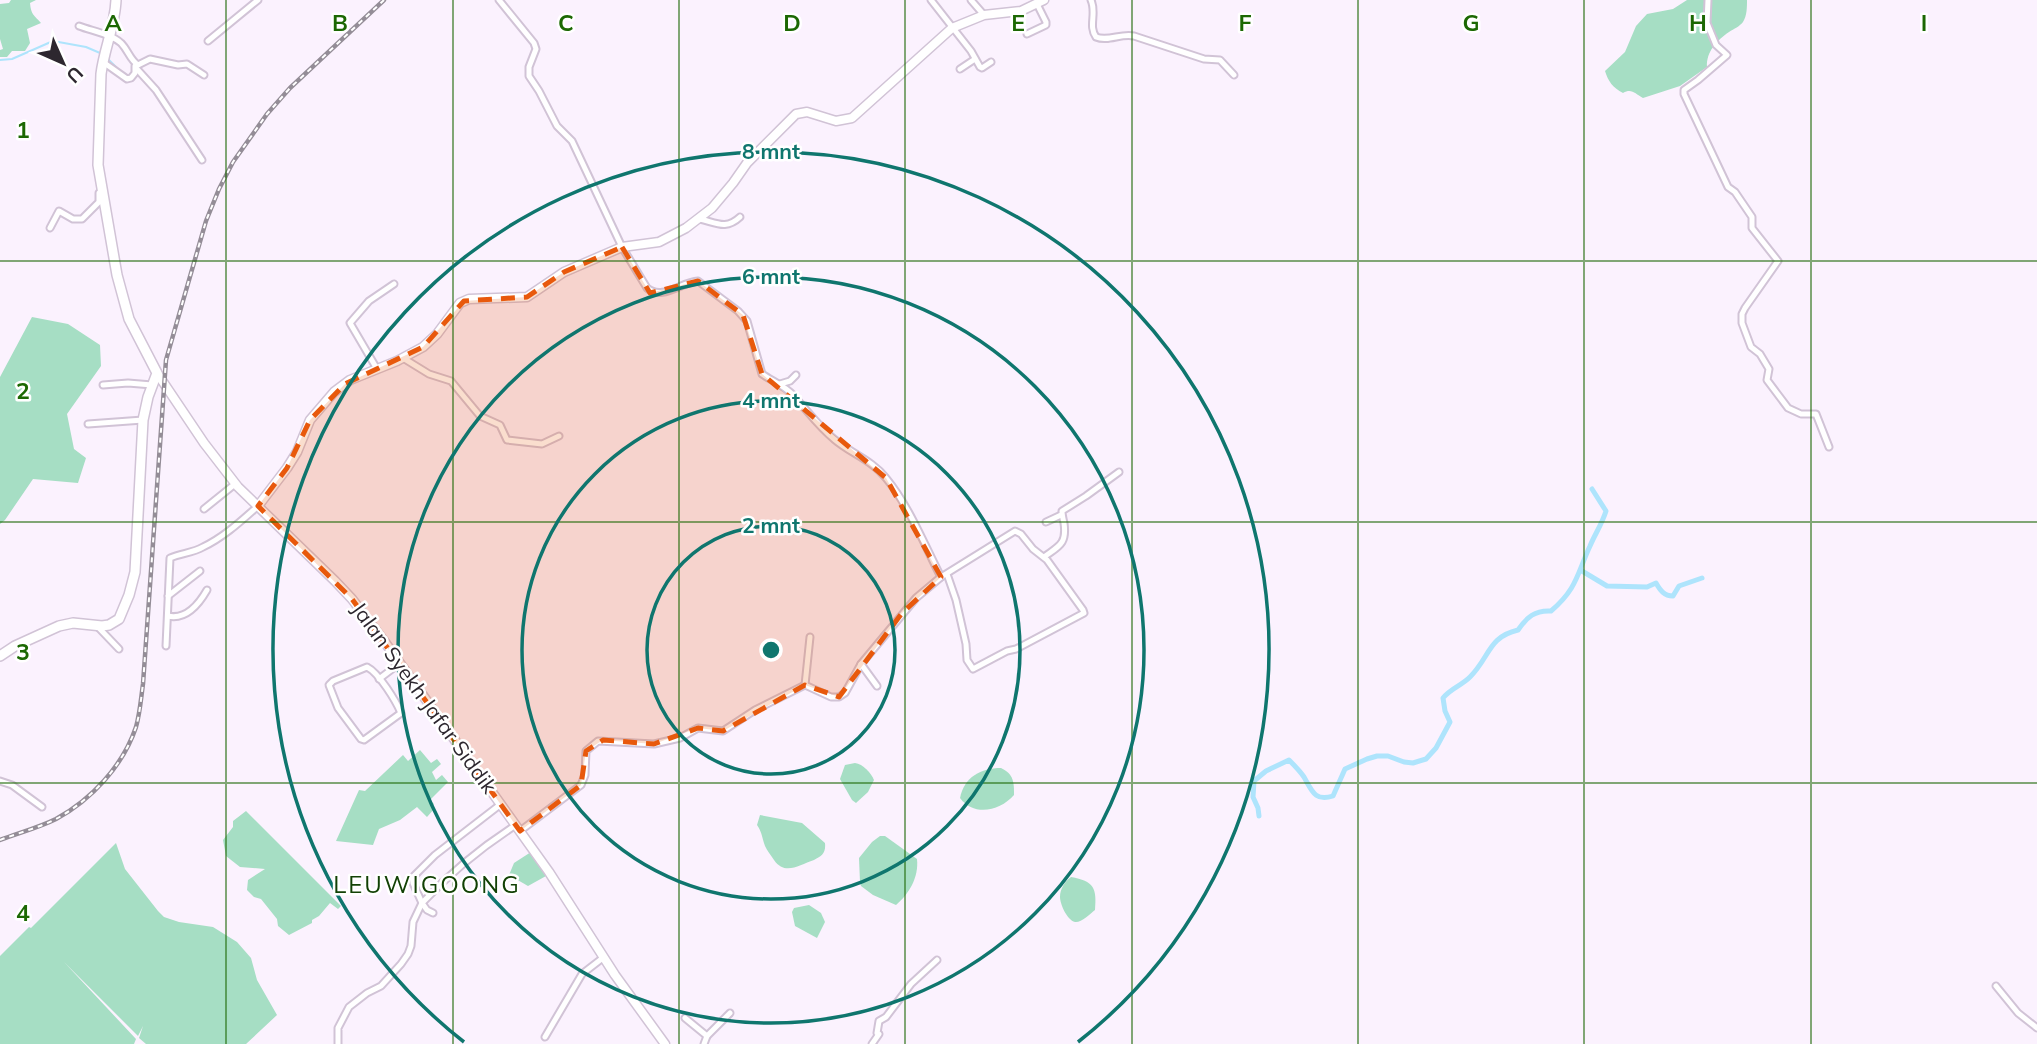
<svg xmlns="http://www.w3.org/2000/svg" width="2037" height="1044" font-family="Mulish,sans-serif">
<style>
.green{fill:#a6dec4}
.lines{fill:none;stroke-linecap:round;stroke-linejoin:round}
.stream{stroke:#aee4fc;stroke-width:2}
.canal{stroke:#aee4fc;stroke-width:5}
.street-casing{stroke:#d1c3d6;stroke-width:9}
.secondary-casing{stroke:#d1c3d6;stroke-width:11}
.primary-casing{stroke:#d1c3d6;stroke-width:12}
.street{stroke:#fff;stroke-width:5}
.secondary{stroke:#fff;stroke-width:8}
.primary{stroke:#fff;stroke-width:9}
.rail-casing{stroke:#948d97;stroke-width:4.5}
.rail{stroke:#fff;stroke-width:2;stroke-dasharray:5;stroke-linecap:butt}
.marked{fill:#e8590c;fill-opacity:0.2;stroke:#e8590c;stroke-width:5;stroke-dasharray:14 9;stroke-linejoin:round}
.grid{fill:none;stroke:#1c6803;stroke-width:2;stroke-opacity:0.55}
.ring{fill:none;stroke:#0f766e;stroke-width:3.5}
.labels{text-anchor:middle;stroke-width:5;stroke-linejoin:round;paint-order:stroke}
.street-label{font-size:21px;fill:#2d272f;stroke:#fff}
.quarter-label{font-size:24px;letter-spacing:2px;fill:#124105;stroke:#fff}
.grid-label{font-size:23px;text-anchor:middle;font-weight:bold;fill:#1c6803;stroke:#fff;stroke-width:5;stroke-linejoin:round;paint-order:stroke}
.centre{fill:#0f766e;stroke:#fff;stroke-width:3.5}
.ring-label{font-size:21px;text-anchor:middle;font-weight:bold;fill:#0f766e;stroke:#fff;stroke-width:5;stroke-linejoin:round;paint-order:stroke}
</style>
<rect width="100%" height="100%" fill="#fbf2fe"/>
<g class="green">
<path d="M 11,0 L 36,0 L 30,3 C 31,15 34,15 41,23 L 27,29 L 30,43 L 25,51 L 12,51 L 7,57 L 0,57 L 0,50 L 3,49 L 0,39 L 0,4 L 9,3 Z"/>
<path d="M 1687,0 L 1747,0 C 1747,7 1747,16 1743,22 C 1740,26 1734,29 1729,32 C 1717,40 1706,52 1707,67 L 1680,86 L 1643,98 C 1635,94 1632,88 1623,93 C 1613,88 1608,81 1605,71 L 1625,52 L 1636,26 L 1647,14 L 1673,9 Z"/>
<path d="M 32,317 L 68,324 L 100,345 L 101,366 L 67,414 L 74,449 L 86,458 L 78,483 L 33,479 L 5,520 L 0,524 L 0,377 Z"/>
<path d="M 420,750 L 431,763 L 437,759 L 441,764 L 432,772 L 436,780 L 442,775 L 448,782 L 430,800 L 434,804 L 432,807 L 434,809 L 427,817 L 417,807 L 400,820 L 379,829 L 373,845 L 336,841 L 359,790 L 365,791 L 403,755 L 408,761 Z"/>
<path d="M 855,763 C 863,764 871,773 874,780 L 868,792 L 856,803 L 852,800 L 840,779 L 845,765 Z"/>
<path d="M 1001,768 C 1014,774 1014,783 1014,795 C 1000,811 974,817 960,798 C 964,777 981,768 1001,768 Z"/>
<path d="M 246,811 L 341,906 L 338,909 L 330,903 L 319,916 L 312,920 L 312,923 L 289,935 L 278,926 L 277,919 L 261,899 L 254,897 L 247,890 L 248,880 L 265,869 L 240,867 L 226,856 L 223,840 L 233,827 L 233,821 Z"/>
<path d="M 760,815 L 802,823 L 825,843 C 826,853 822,856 814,860 C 799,865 785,876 774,860 C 771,855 767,851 765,846 C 762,838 762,832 757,825 Z"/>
<path d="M 880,836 L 885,836 L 917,859 C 919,877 909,894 896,905 L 873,895 L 861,886 L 860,882 L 859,858 L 872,842 Z"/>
<path d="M 116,843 L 125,869 L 158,911 L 164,917 L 179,922 L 213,927 L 237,942 L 251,958 L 257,980 L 277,1015 L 246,1044 L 146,1044 L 139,1038 L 143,1026 L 138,1036 L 64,962 L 136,1039 L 134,1044 L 0,1044 L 0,956 L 29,927 L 31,928 Z"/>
<path d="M 531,852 L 546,876 L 528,886 L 509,875 L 514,863 Z"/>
<path d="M 1071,877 C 1094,881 1097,888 1095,910 C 1090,914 1081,923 1075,922 C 1067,920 1060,904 1060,897 C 1060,889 1065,881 1071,877 Z"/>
<path d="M 809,905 L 821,913 L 825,922 L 817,938 L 795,926 L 792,912 L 794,908 Z"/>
</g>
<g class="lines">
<g class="stream">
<path d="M 108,59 L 119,70"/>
<path d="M 0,60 L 12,59 L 53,41 L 86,47 L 100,53"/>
</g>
<g class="canal">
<path d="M 1582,571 L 1607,586 L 1647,587 L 1656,583 C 1660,590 1664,596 1673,596 L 1679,586 L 1702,578"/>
<path d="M 1259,816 L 1258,808 L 1253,797 L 1254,781 L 1266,771 L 1289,760 C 1294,765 1300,771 1304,777 C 1312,791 1315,802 1333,796 L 1345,769 L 1367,759 L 1377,756 L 1388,756 L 1404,762 L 1413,763 L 1426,759 L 1436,748 L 1450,722 L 1445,711 L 1443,698 C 1451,688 1461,686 1470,677 C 1490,657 1488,637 1518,630 C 1527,617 1535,610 1551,611 C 1577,589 1577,574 1590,546 C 1595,534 1602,524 1606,511 L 1592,489"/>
</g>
<defs>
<g id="street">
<path d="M 499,0 L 534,43 L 536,49 L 529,67 L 529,76 L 539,91 L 557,126 L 572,141 L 622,247 L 647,288 C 662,301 681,282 698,281 L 738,311 L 747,321 L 762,374 C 772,381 785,386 793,395 C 807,410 818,426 834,439 C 850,453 872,460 886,478 C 909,506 924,544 941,577"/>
<path d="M 931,0 L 971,51 L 980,67 L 982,68 L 991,62"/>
<path d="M 971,0 L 984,15"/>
<path d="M 1091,0 C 1097,13 1088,26 1096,37 C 1108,42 1121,33 1134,36 L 1204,59 L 1220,60 L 1234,75"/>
<path d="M 1708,0 L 1707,23 L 1716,45 L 1727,55 L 1698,80 L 1684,90 L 1684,94 L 1728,187 L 1735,192 L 1752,217 L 1752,228 L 1778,261 L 1745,308 L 1742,314 L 1742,323 L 1751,347 L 1760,354 L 1769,369 L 1767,380 L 1788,408 L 1801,414 L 1816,414 L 1829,447"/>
<path d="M 79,26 C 92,31 111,34 121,43 C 128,50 130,60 138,65 L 150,59 L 178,65 L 187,64 L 204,75"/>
<path d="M 1027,34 L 1046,25 L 1046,22 L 1037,4"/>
<path d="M 208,41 L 258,0"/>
<path d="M 103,62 L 127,79 L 131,78 L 135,73 L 135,66"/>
<path d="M 136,68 L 156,90 L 202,160"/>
<path d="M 960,69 L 975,59"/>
<path d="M 700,219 C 717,223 726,230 740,217"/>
<path d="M 50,228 L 59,211 L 73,219 L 82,219 L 99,202 L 99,193"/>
<path d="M 403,358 L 429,374 L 451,381 L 480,416 L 500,425 L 507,440 L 542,444 L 559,436"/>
<path d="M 377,369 L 350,323 L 369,301 L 394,284"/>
<path d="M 780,384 L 790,381 L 796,375"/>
<path d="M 103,385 L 128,383 L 152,385"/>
<path d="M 88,424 L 143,420"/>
<path d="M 204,509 L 235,484"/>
<path d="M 1046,522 L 1061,515"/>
<path d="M 1044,557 C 1059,546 1067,544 1064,523 C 1063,519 1062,515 1062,511 L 1086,496 L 1119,472"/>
<path d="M 168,596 L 200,571"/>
<path d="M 168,616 C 186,620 199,604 207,590"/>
<path d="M 98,627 L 119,649"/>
<path d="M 166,646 L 170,558 C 181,553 193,553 203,547 C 224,537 241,521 258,506"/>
<path d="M 861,664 L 877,686"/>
<path d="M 367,667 C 379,673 396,701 401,713 L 364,740 L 361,739 L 338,708 L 329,685 L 333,681 Z"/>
<path d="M 379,679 L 400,663"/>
<path d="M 805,685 L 810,637"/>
<path d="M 0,781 L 12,785 L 42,807"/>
<path d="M 520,831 L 581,785 L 585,775 L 586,751 L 598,741 L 654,744 L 680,738 L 698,728 L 723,731 L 755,710 L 805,685 L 831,697 L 839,697 L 845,693 L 861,664 L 916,598 L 941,577 L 1015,531 L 1021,534 L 1033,549 L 1047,560 L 1083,610 L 1084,613 L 1016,649 L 1007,651 L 973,669 L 967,660 L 966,644 L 956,600 L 947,574"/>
<path d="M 433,913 L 427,910 L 422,903 C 451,872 480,848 516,825"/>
<path d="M 1996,986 L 2018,1013 L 2037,1028"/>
<path d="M 685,1018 L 707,1036 L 704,1044"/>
<path d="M 707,1036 L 730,1013"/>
<path d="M 545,1037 L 582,974 L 604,957"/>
<path d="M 338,1044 L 338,1028 L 349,1007 L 367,993 L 381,986 L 401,964 L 408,954 L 411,946 L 413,922 L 422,903 L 413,883 L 413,877 L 435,855 L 501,804"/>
<path d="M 872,1044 L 879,1034 L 877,1033 L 879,1021 L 886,1017 L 911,984 L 937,960"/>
</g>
<g id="secondary">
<path d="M 157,373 L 204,443 L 238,487 L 335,581 L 352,599 L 384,641 L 549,872 L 615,975 L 665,1044"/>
<path d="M 258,506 L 287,468 L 297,452 L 310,420 L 334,392 L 350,380 L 397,361 L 423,347 L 437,334 L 460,303 L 469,299 L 527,297 L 564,272 L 622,247 L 659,242 L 686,228 L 712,208 L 733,183 L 747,163 L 796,114 L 807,112 L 836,121 L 852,118 L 952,28 L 984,15 L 1021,11 L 1044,0"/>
</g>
<path id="primary" d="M 0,656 L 15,646 L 59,626 L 73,623 L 102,626 L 109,625 L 119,619 L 129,595 L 135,572 L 143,420 L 148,397 L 157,373 L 129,319 L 117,275 L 98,165 L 101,74 C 104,49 115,26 116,0"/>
</defs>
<use href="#street" class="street-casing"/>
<use href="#secondary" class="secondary-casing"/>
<use href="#primary" class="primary-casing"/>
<use href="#street" class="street"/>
<use href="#secondary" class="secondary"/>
<use href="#primary" class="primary"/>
<defs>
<path id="rail" d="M 0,840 C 18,833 38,828 56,819 C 91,800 123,766 136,727 C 140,713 141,698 143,684 L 166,360 L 206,221 L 219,189 L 233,162 L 267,114 L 290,88 L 384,0"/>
</defs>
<use href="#rail" class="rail-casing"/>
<use href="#rail" class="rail"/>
</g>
<path class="marked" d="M 622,247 L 650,293 L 698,281 L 743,315 L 762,374 L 886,478 L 941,577 L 902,613 L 839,697 L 805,685 L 723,731 L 698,728 L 654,744 L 603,740 L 586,751 L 581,785 L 520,831 L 352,599 L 258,506 L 287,468 L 310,420 L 345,384 L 423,347 L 464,301 L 527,297 L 564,272 Z"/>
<path class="grid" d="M 226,0 L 226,1044M 453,0 L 453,1044M 679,0 L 679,1044M 905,0 L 905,1044M 1132,0 L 1132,1044M 1358,0 L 1358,1044M 1584,0 L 1584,1044M 1811,0 L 1811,1044M 0,261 L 2037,261M 0,522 L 2037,522M 0,783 L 2037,783"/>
<g class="ring">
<circle cx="771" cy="650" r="124"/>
<circle cx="771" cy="650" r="249"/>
<circle cx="771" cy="650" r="373"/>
<path d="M464 1042A498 498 0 1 1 1078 1042"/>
</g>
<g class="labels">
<g class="street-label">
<text transform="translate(424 698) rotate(54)" y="7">Jalan Syekh Jafar Siddik</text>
</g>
<g class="quarter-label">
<text x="427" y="893">LEUWIGOONG</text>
</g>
</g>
<g class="grid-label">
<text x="113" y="31">A</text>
<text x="340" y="31">B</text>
<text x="566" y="31">C</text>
<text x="792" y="31">D</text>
<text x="1018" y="31">E</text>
<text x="1245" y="31">F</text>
<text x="1471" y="31">G</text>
<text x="1698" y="31">H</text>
<text x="1924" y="31">I</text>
<text x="23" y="138">1</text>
<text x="23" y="399">2</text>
<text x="23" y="660">3</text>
<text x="23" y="921">4</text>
</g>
<circle cx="771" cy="650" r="10" class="centre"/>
<g class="ring-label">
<text x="771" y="159">8 mnt</text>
<text x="771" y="284">6 mnt</text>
<text x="771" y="408">4 mnt</text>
<text x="771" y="533">2 mnt</text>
</g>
<g transform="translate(63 63) rotate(135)" stroke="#ffffff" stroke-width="5" paint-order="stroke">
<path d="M0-5L12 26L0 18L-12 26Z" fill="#2d272f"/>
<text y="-10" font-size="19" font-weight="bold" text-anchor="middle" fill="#2d272f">U</text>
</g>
</svg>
